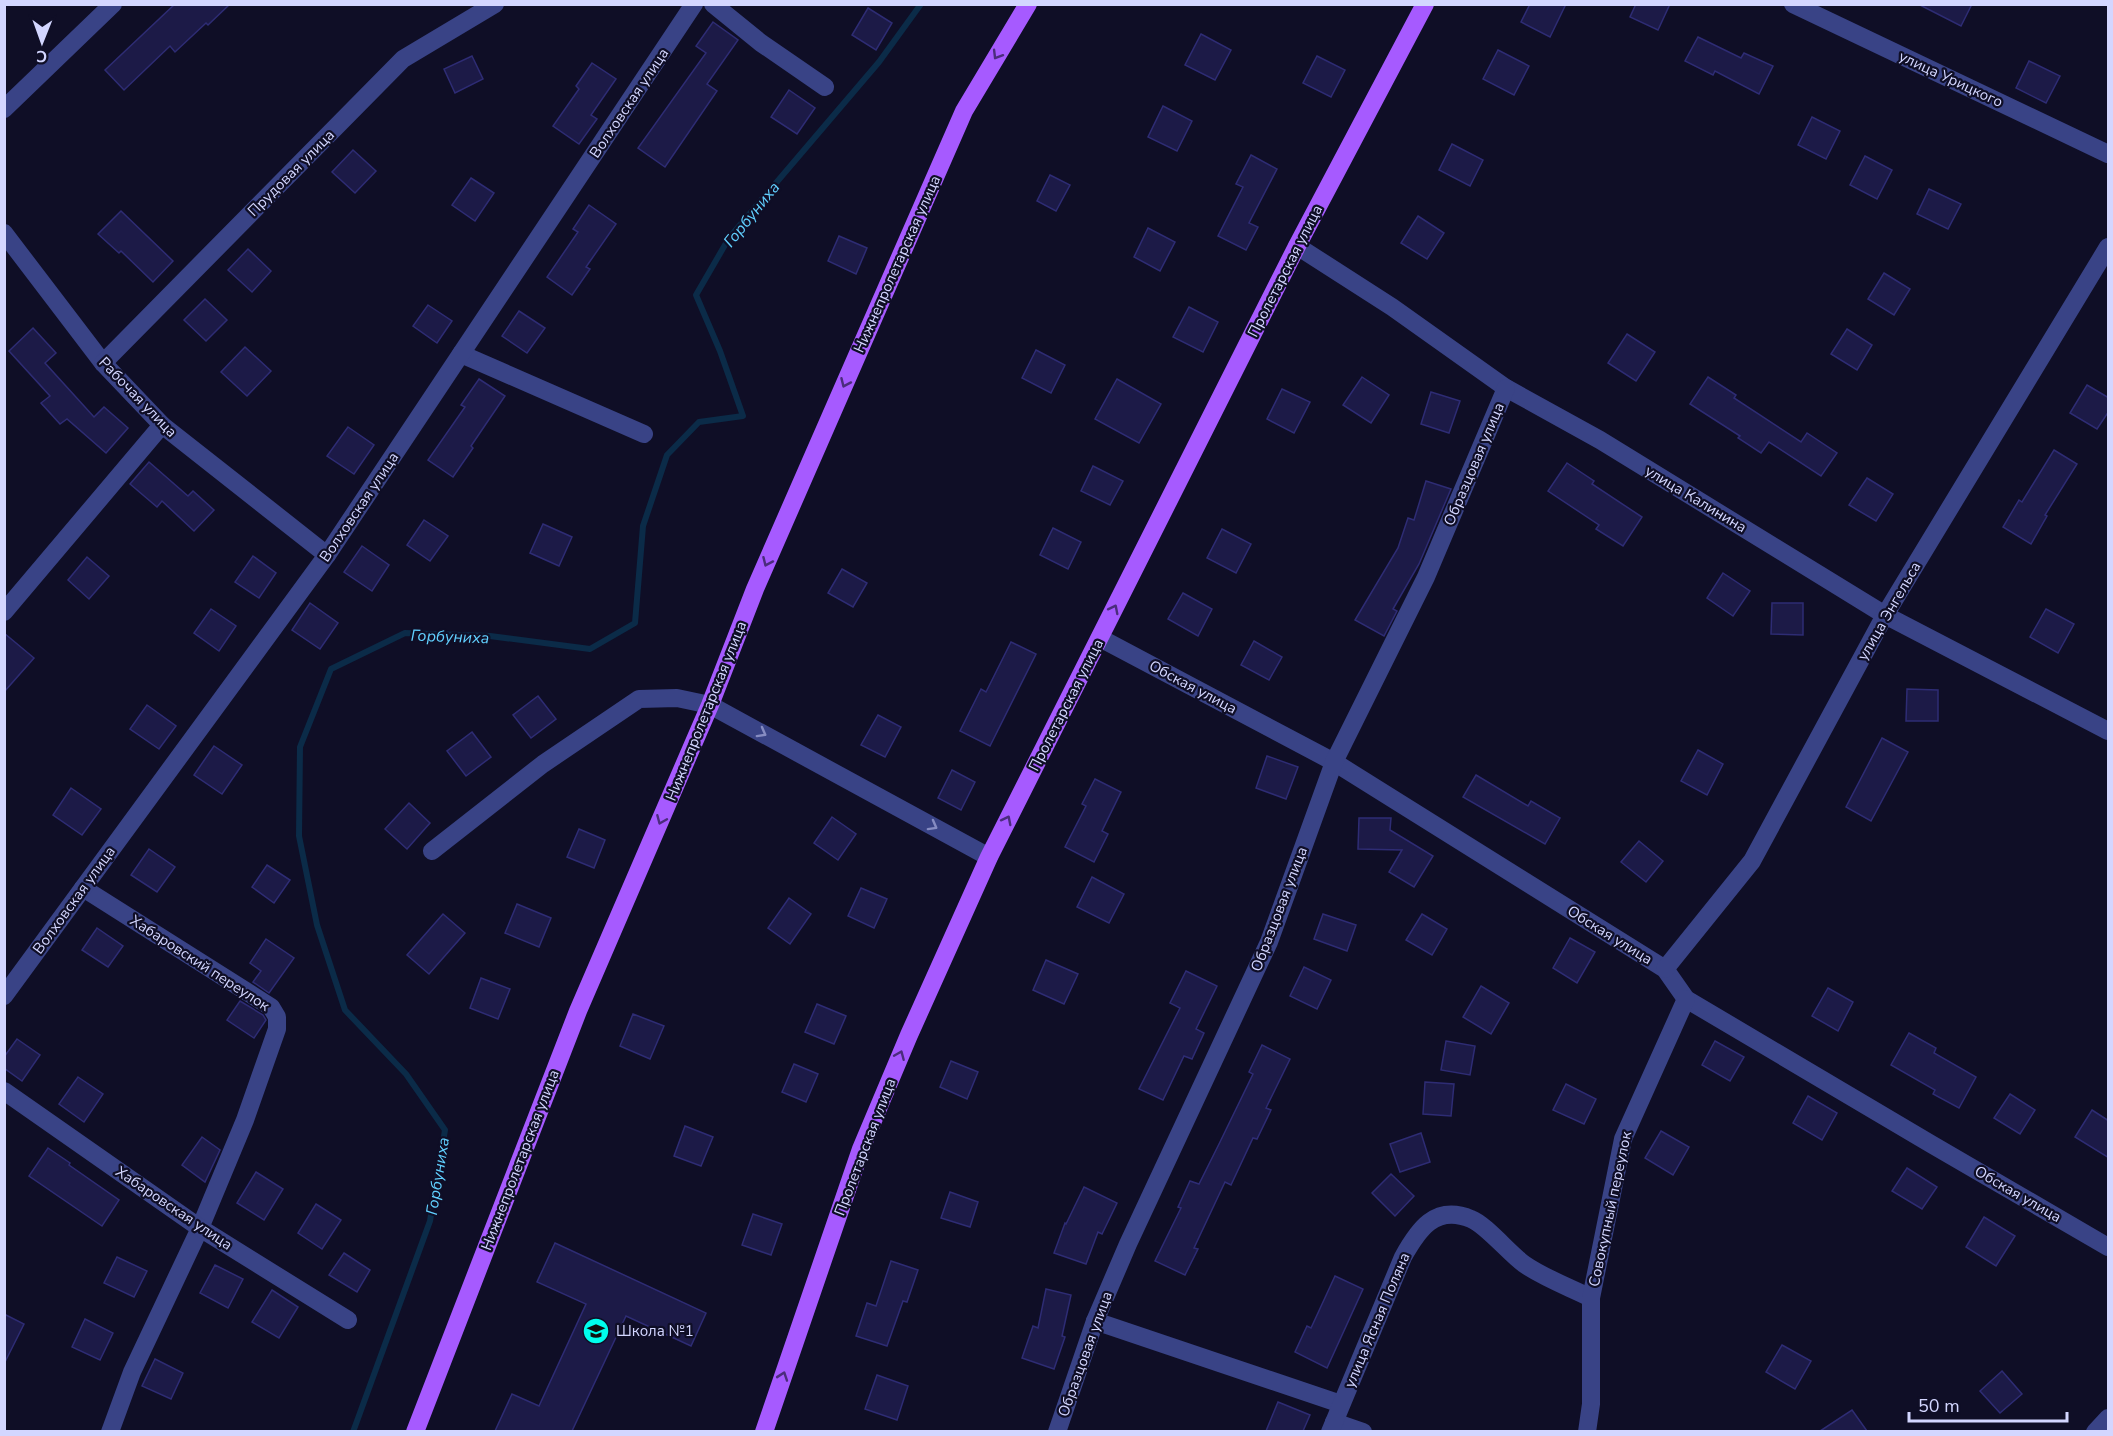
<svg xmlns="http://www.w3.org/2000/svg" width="2113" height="1436" font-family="'Nunito Sans',sans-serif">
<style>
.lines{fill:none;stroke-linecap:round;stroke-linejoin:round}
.stream{stroke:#0b2b48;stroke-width:6}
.building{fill:#1c1a47;stroke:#2e2c74;stroke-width:1.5}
.minor{stroke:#394386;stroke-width:18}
.major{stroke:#a65aff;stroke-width:18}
.oneway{stroke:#4b2c7d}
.oneway2{stroke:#868cc2}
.labels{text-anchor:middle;stroke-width:4.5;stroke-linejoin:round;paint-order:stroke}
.street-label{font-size:15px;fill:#d3d6ff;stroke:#0f0e26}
.poi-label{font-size:15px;fill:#d3d6ff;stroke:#0f0e26;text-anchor:start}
.water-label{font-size:16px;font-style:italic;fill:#61d0ff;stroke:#0f0e26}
</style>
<rect width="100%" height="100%" fill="#0f0e26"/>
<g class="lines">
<path class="stream" d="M 353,1432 L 430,1221 L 445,1130 L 406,1074 L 345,1010 L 317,925 L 299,836 L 300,747 L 331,669 L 405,633 L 490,636 L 590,649 L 635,623 L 643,526 L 667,455 L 699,422 L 743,416 L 720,351 L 696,295 L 729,238 L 879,62 L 921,4"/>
</g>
<g class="building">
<path d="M 175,4 L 230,4 L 208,25 L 206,23 L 175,52 L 170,46 L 124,90 L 105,70 Z"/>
<path d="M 1530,4 L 1566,4 L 1550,37 L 1521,22 Z"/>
<path d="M 1636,4 L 1670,4 L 1658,30 L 1630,17 Z"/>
<path d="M 1918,4 L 1972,4 L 1961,26 Z"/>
<path d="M 868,8 L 892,23 L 876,50 L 852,35 Z"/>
<path d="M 713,22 L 738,40 L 707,84 L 717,91 L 665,167 L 638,148 L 706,53 L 696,46 Z"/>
<path d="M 1201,34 L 1231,50 L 1215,80 L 1185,65 Z"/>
<path d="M 1698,37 L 1741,58 L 1744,53 L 1773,66 L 1759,94 L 1715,71 L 1713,75 L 1685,61 Z"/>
<path d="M 1498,50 L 1529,66 L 1514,95 L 1483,79 Z"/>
<path d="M 472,56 L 483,79 L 455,93 L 444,69 Z"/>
<path d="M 1317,56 L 1345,70 L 1331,97 L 1303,83 Z"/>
<path d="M 2029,61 L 2060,76 L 2046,103 L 2016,88 Z"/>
<path d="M 592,63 L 616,79 L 591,115 L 597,119 L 579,144 L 553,126 L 579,89 L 576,86 Z"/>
<path d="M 789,90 L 815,108 L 797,134 L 771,117 Z"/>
<path d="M 1163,106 L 1192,121 L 1177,151 L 1148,137 Z"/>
<path d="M 1812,117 L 1840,131 L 1826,159 L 1798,145 Z"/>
<path d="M 1452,144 L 1483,160 L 1470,186 L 1439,170 Z"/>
<path d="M 353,150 L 376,171 L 355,193 L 332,172 Z"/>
<path d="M 1251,155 L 1277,169 L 1249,223 L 1258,227 L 1246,250 L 1218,236 L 1243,187 L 1236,184 Z"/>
<path d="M 1865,156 L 1892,170 L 1877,199 L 1850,185 Z"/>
<path d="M 1050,175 L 1070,185 L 1056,211 L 1037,201 Z"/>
<path d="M 471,178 L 494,193 L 475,221 L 452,205 Z"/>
<path d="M 1929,189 L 1961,204 L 1948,229 L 1917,214 Z"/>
<path d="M 589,205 L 616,224 L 586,267 L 590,269 L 572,295 L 547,277 L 578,232 L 573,229 Z"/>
<path d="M 121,211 L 173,261 L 153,282 L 121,251 L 119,253 L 98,234 Z"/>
<path d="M 1418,216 L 1444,233 L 1427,259 L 1401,243 Z"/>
<path d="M 1148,228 L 1175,242 L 1160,271 L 1134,257 Z"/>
<path d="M 839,236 L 867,248 L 856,274 L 828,261 Z"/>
<path d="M 248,249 L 271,271 L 252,292 L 228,270 Z"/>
<path d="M 1884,273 L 1910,289 L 1894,315 L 1868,299 Z"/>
<path d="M 205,299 L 227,320 L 206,341 L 184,320 Z"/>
<path d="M 428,305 L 452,321 L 437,343 L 413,326 Z"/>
<path d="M 1189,307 L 1218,322 L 1203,352 L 1173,337 Z"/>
<path d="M 519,311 L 545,328 L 527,353 L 502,336 Z"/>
<path d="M 33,328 L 56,353 L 45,363 L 94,417 L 104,407 L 128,428 L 106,453 L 67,419 L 60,424 L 41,403 L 50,396 L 9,351 Z"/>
<path d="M 1847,329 L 1872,345 L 1857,370 L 1831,354 Z"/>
<path d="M 1627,334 L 1655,352 L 1636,381 L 1608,363 Z"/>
<path d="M 245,347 L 271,371 L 247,396 L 221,372 Z"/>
<path d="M 1036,350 L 1065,365 L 1051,393 L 1022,378 Z"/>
<path d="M 1362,377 L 1389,395 L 1371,423 L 1343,405 Z"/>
<path d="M 1708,377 L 1736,395 L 1734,398 L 1801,442 L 1807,433 L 1837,453 L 1821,476 L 1769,442 L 1761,453 L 1738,438 L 1740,436 L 1690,404 Z"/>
<path d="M 479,379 L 505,396 L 471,446 L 473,448 L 453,477 L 428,460 L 465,407 L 461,405 Z"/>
<path d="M 1117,379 L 1161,404 L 1139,443 L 1095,419 Z"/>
<path d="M 2087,385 L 2109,398 L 2109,411 L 2097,429 L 2070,413 Z"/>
<path d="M 1282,389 L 1310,402 L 1294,433 L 1267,419 Z"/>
<path d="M 1431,392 L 1460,401 L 1449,433 L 1421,424 Z"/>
<path d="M 348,427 L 374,445 L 354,474 L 327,456 Z"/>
<path d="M 2054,450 L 2077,464 L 2045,515 L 2047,516 L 2031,544 L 2003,527 L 2019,500 L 2022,502 Z"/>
<path d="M 149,462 L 188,496 L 193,491 L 214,510 L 194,531 L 162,501 L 157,507 L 130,484 Z"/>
<path d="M 1567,463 L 1594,481 L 1592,484 L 1642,517 L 1623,546 L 1596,529 L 1599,525 L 1548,491 Z"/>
<path d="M 1093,466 L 1123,481 L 1110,505 L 1081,491 Z"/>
<path d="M 1867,478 L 1893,494 L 1876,521 L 1849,505 Z"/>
<path d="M 1426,481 L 1451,489 L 1419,564 L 1393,609 L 1397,611 L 1384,636 L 1355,620 L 1398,548 L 1408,518 L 1414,520 Z"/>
<path d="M 424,520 L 448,536 L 430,561 L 407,545 Z"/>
<path d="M 543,524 L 572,537 L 559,566 L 530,553 Z"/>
<path d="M 1053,528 L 1081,542 L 1068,569 L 1040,555 Z"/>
<path d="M 1222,529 L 1251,544 L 1236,573 L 1207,558 Z"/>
<path d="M 362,546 L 389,565 L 372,591 L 344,572 Z"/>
<path d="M 253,556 L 276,573 L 259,598 L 235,582 Z"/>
<path d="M 87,557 L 109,576 L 89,599 L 68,580 Z"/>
<path d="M 842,569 L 867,583 L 853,607 L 828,593 Z"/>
<path d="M 1723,573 L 1750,591 L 1733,616 L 1707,598 Z"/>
<path d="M 1183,593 L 1212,609 L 1198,636 L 1168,619 Z"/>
<path d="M 310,603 L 338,623 L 320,649 L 292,630 Z"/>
<path d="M 1772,603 L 1803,603 L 1803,635 L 1771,634 Z"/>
<path d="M 211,609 L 236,626 L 219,651 L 194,633 Z"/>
<path d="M 2046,609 L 2074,624 L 2058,653 L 2030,637 Z"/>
<path d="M 4,633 L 34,658 L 4,692 Z"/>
<path d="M 1254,641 L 1282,657 L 1269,680 L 1241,665 Z"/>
<path d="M 1011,642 L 1036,654 L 990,746 L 960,731 L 981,689 L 986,692 Z"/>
<path d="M 1907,689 L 1938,690 L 1938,721 L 1906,721 Z"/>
<path d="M 538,696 L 556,719 L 531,738 L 513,715 Z"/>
<path d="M 147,705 L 176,726 L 159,749 L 130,729 Z"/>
<path d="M 878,715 L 901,727 L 885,757 L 861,745 Z"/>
<path d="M 472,732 L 491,757 L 466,776 L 447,751 Z"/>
<path d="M 1882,738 L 1908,752 L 1871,821 L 1846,807 Z"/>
<path d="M 214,746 L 242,765 L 222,794 L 194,775 Z"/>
<path d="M 1698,750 L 1723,764 L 1707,795 L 1681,781 Z"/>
<path d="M 1267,756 L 1298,767 L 1286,799 L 1256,788 Z"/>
<path d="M 952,770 L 975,782 L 961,810 L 938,798 Z"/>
<path d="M 1476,775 L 1528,806 L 1531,801 L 1560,818 L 1545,844 L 1463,797 Z"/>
<path d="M 1095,779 L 1121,792 L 1102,831 L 1108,834 L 1094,862 L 1065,847 L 1086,806 L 1082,804 Z"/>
<path d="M 71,788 L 101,809 L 82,835 L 53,815 Z"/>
<path d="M 409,803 L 430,823 L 407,849 L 385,829 Z"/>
<path d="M 832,817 L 856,834 L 838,860 L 814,843 Z"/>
<path d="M 1359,818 L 1391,818 L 1390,830 L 1433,856 L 1414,887 L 1389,872 L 1402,850 L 1358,849 Z"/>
<path d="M 579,829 L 605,840 L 594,868 L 567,857 Z"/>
<path d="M 1639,841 L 1663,861 L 1646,882 L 1621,862 Z"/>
<path d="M 149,849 L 175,867 L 157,892 L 131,875 Z"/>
<path d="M 267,865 L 290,880 L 274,903 L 252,887 Z"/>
<path d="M 1092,877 L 1124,894 L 1109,923 L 1077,907 Z"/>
<path d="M 861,888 L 887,899 L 874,928 L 848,916 Z"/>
<path d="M 789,898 L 811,914 L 790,944 L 768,928 Z"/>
<path d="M 517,904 L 551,918 L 539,947 L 505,933 Z"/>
<path d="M 443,914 L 465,933 L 429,974 L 407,955 Z"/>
<path d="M 1323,914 L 1356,925 L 1347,951 L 1314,939 Z"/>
<path d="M 1422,914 L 1447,929 L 1432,955 L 1406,940 Z"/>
<path d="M 97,928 L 123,946 L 108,967 L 82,950 Z"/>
<path d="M 1570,938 L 1595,952 L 1577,983 L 1553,968 Z"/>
<path d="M 266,939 L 294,958 L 269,993 L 253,982 L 261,971 L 250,963 Z"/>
<path d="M 1046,960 L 1078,974 L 1064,1004 L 1033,990 Z"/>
<path d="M 1304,967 L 1331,980 L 1317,1009 L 1290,996 Z"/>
<path d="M 1186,971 L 1217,986 L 1196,1029 L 1204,1033 L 1192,1059 L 1184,1056 L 1163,1100 L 1139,1089 L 1180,1008 L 1170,1003 Z"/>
<path d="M 481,978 L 510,989 L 498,1019 L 470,1008 Z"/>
<path d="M 1481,986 L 1509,1003 L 1491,1034 L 1463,1017 Z"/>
<path d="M 1828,988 L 1853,1002 L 1838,1031 L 1812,1016 Z"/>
<path d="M 240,1001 L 263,1015 L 266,1020 L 254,1038 L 227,1020 Z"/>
<path d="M 817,1004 L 846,1016 L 834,1044 L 805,1032 Z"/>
<path d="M 633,1014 L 664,1026 L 650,1059 L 620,1046 Z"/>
<path d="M 1909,1033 L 1936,1048 L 1934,1053 L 1976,1077 L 1959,1108 L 1933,1094 L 1935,1090 L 1891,1065 Z"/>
<path d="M 17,1039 L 40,1055 L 22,1081 L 4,1068 L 4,1057 Z"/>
<path d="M 1446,1041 L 1475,1046 L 1470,1075 L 1441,1070 Z"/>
<path d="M 1715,1041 L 1744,1057 L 1730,1081 L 1702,1065 Z"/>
<path d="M 1262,1045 L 1290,1059 L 1266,1108 L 1271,1110 L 1257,1139 L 1253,1138 L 1231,1185 L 1225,1182 L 1194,1248 L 1198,1249 L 1185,1275 L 1155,1261 L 1181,1208 L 1178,1207 L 1190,1181 L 1199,1184 L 1219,1144 L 1253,1074 L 1249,1072 Z"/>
<path d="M 951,1061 L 978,1072 L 967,1099 L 940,1087 Z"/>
<path d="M 794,1064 L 818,1074 L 806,1102 L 782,1092 Z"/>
<path d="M 78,1077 L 103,1094 L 84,1122 L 59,1104 Z"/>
<path d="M 1425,1082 L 1454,1084 L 1451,1116 L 1423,1114 Z"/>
<path d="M 1566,1084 L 1596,1099 L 1584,1124 L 1553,1110 Z"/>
<path d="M 2010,1094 L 2035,1110 L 2020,1134 L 1994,1118 Z"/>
<path d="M 1808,1096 L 1837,1113 L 1822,1140 L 1793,1123 Z"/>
<path d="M 2092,1110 L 2109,1121 L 2109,1158 L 2075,1137 Z"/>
<path d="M 685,1126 L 713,1137 L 701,1166 L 674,1156 Z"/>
<path d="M 1661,1131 L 1689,1147 L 1673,1175 L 1645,1158 Z"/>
<path d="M 1421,1133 L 1430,1162 L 1400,1172 L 1390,1144 Z"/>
<path d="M 202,1137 L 220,1150 L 205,1182 L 182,1165 Z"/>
<path d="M 48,1148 L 70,1163 L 69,1165 L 119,1200 L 102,1226 L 29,1176 Z"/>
<path d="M 1907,1168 L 1937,1187 L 1922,1209 L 1892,1191 Z"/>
<path d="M 256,1172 L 283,1189 L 264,1220 L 237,1203 Z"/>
<path d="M 1391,1174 L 1414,1196 L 1395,1216 L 1372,1193 Z"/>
<path d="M 1084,1187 L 1117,1203 L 1102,1234 L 1098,1232 L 1086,1264 L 1054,1253 L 1065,1223 L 1066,1224 Z"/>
<path d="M 950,1192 L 978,1202 L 970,1227 L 941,1218 Z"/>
<path d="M 316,1204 L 341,1220 L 322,1249 L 298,1233 Z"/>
<path d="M 753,1214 L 782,1224 L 771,1255 L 742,1245 Z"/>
<path d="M 1984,1217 L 2015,1236 L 1996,1266 L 1966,1247 Z"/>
<path d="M 555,1243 L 706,1313 L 691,1346 L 626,1316 L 572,1431 L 495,1431 L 512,1394 L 539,1406 L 586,1304 L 537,1282 Z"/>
<path d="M 344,1253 L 370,1270 L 357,1292 L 329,1275 Z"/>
<path d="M 117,1257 L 147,1271 L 134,1297 L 104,1283 Z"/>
<path d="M 891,1261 L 918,1270 L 907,1302 L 903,1301 L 887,1346 L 856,1336 L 867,1303 L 876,1306 Z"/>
<path d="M 215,1265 L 243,1279 L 228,1308 L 200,1293 Z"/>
<path d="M 1335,1276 L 1363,1289 L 1327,1368 L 1295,1352 L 1307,1326 L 1311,1328 Z"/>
<path d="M 1046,1289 L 1071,1295 L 1062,1336 L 1065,1337 L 1054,1369 L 1022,1358 L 1033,1326 L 1038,1328 Z"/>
<path d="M 272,1290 L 298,1307 L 279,1338 L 252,1322 Z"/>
<path d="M 4,1314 L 24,1324 L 4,1364 Z"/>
<path d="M 85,1319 L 113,1333 L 100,1360 L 72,1347 Z"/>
<path d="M 1782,1345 L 1811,1361 L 1795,1389 L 1766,1372 Z"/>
<path d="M 155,1359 L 183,1373 L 171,1399 L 142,1386 Z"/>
<path d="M 2002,1371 L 2022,1394 L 2000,1413 L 1980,1391 Z"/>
<path d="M 877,1375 L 908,1386 L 897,1420 L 865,1409 Z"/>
<path d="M 1278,1402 L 1310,1415 L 1303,1431 L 1266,1431 Z"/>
<path d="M 1852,1410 L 1867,1431 L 1820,1431 Z"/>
</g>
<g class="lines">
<g class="minor">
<path d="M 713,4 L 761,43 L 825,87"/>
<path d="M 1793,4 L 2108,154"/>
<path d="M 4,109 L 113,4"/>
<path d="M 4,233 L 103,363 L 162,425 L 327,555"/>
<path d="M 1297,246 L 1392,307 L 1506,388 L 1600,440 L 1885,615 L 2108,731"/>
<path d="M 461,354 L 644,434"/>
<path d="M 103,363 L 403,59 L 495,4"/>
<path d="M 4,612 L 162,425"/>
<path d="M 1100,638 L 1334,762 L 1665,969 L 1686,999 L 1931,1144 L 2108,1247"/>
<path d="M 432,851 L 543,764 L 639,699 L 677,698 L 710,705 L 989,857"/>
<path d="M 83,888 L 271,1007 L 277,1017 L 277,1029 L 245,1120 L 200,1228 L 132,1372 L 110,1432"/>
<path d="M 1665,969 L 1752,861 L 1885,615 L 2108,247"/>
<path d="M 4,996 L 327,555 L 694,4"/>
<path d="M 4,1091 L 200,1228 L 348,1320"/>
<path d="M 1095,1321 L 1341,1404"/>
<path d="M 1334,1422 L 1363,1432"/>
<path d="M 1057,1432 L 1095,1321 L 1128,1244 L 1269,942 L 1334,762 L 1426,577 L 1506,388"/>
<path d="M 1330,1432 L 1403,1257 C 1418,1230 1435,1204 1471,1219 C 1485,1224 1510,1254 1524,1264 C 1544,1278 1569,1287 1591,1298"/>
<path d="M 1587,1432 L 1591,1404 L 1591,1298 L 1623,1139 L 1686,999"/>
<path d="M 2095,1432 L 2108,1418"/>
</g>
<g class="major">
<path d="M 415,1432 L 578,1011 L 710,705 L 755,589 L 964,111 L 1028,4"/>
<path d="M 764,1432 L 861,1149 L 909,1035 L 989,857 L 1297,246 L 1425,4"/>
</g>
</g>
<defs><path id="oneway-chevron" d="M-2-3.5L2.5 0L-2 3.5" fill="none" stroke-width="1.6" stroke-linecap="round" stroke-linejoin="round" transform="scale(1.5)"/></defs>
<g class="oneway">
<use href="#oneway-chevron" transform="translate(997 55) rotate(121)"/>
<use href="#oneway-chevron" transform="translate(845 383) rotate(114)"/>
<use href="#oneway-chevron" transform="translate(767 562) rotate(114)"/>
<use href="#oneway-chevron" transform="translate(1114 609) rotate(-63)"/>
<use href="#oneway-chevron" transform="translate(661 820) rotate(113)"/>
<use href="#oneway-chevron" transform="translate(1007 820) rotate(-63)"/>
<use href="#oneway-chevron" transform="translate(900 1055) rotate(-67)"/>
<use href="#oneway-chevron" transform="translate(783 1376) rotate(-71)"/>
</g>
<g class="oneway2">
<use href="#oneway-chevron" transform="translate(762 733) rotate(29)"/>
<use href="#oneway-chevron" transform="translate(933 826) rotate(29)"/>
</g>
<defs>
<symbol id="school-disc" viewBox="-11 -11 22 22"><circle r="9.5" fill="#00feed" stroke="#0f0e26"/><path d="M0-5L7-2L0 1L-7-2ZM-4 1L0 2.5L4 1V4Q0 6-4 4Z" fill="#111"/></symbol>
</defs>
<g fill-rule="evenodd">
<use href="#school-disc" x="581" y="1316" width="30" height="30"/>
</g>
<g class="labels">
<g class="street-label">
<text transform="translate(1951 79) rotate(25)" y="5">улица Урицкого</text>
<text transform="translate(629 103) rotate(-56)" y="5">Волховская улица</text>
<text transform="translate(291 173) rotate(-45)" y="5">Прудовая улица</text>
<text transform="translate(897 264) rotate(-66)" y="5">Нижнепролетарская улица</text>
<text transform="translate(1285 271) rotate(-63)" y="5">Пролетарская улица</text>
<text transform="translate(138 397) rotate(46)" y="5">Рабочая улица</text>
<text transform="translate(1474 464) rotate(-67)" y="5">Образцовая улица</text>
<text transform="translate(1696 499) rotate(31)" y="5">улица Калинина</text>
<text transform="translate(359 507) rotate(-56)" y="5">Волховская улица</text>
<text transform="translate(1889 611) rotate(-60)" y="5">улица Энгельса</text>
<text transform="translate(1193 687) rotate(28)" y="5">Обская улица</text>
<text transform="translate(1066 705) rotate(-63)" y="5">Пролетарская улица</text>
<text transform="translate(706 711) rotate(-68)" y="5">Нижнепролетарская улица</text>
<text transform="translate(74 900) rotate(-54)" y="5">Волховская улица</text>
<text transform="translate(1279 909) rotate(-69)" y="5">Образцовая улица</text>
<text transform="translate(1610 935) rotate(32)" y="5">Обская улица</text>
<text transform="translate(200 963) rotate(33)" y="5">Хабаровский переулок</text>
<text transform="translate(865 1147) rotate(-69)" y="5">Пролетарская улица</text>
<text transform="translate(520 1160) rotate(-69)" y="5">Нижнепролетарская улица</text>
<text transform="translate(2018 1194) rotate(30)" y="5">Обская улица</text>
<text transform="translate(174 1208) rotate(34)" y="5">Хабаровская улица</text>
<text transform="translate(1610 1209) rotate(-78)" y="5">Совокупный переулок</text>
<text transform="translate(1377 1320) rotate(-67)" y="5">улица Ясная Поляна</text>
<text transform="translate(1085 1354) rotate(-70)" y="5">Образцовая улица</text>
</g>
<g class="poi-label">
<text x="616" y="1336">Школа №1</text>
</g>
<g class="water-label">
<text transform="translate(751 214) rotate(-51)" y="6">Горбуниха</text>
<text transform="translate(450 636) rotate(2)" y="6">Горбуниха</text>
<text transform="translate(437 1176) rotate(-81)" y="6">Горбуниха</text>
</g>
</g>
<rect width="2113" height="1436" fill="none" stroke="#d3d6ff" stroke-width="12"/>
<g transform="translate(42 42) rotate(181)" stroke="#0f0e26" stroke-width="4.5" paint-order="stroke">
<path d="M0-4.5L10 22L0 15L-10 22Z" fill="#d3d6ff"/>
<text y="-9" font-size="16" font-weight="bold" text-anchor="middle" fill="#d3d6ff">С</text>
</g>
<path d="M1909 1412v9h158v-9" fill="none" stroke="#d3d6ff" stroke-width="3"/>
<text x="1918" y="1412" font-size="18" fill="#d3d6ff" stroke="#0f0e26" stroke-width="4.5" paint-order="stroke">50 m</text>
</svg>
